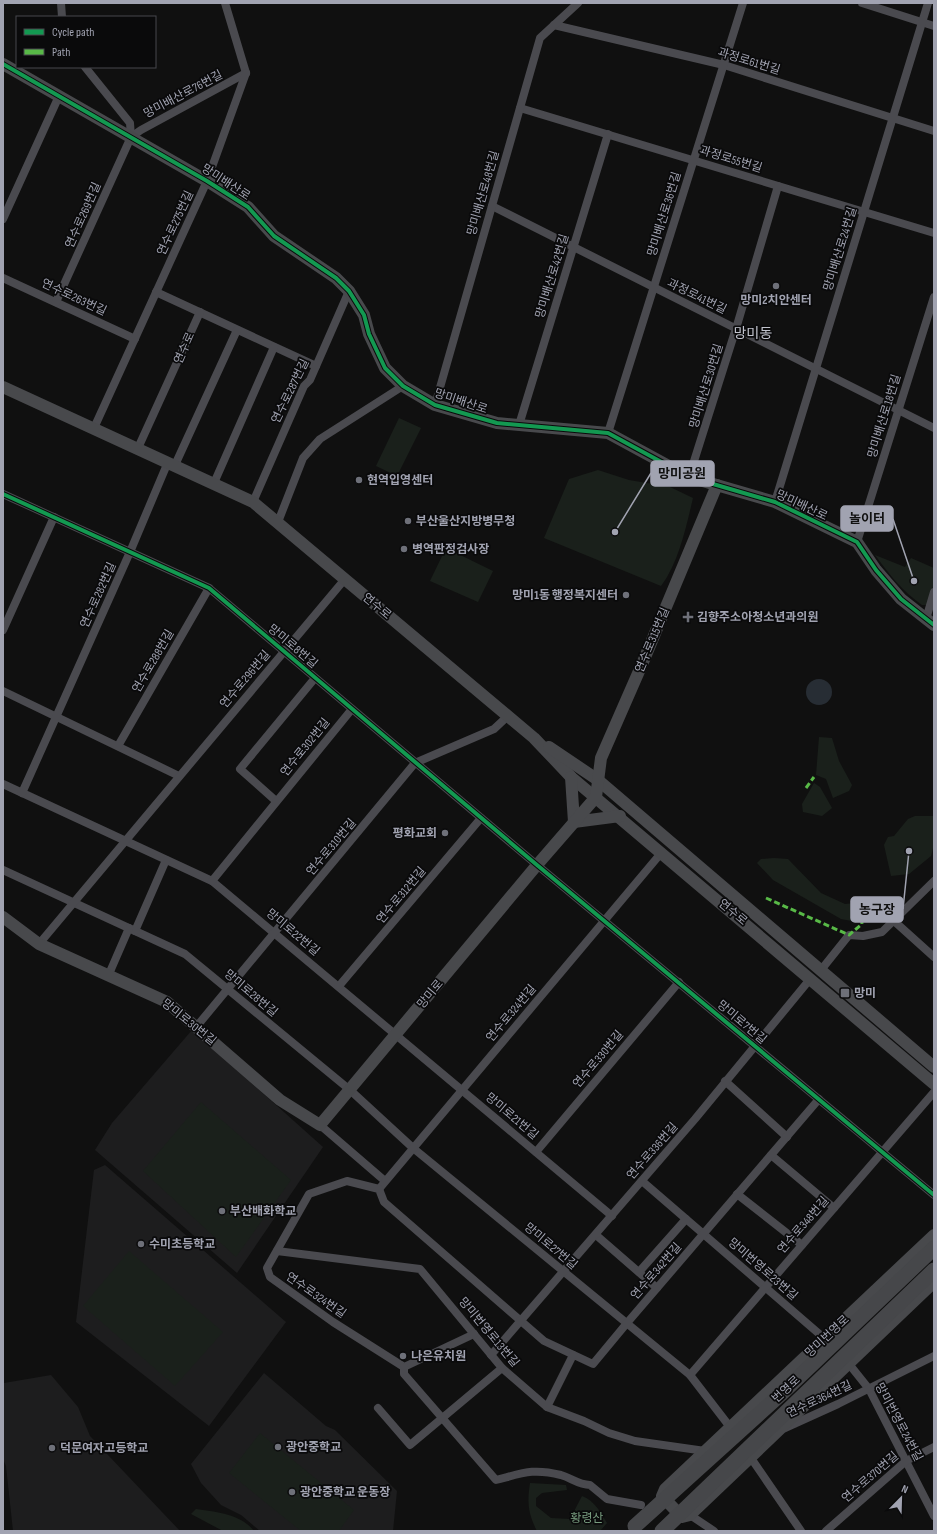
<svg xmlns="http://www.w3.org/2000/svg" width="937" height="1534" font-family="'Sofia Sans Condensed','Noto Sans KR',sans-serif">
<style>
.built{fill:#1d1d1e}
.green{fill:#1a201b}
.water{fill:#272d34}
.lines{fill:none;stroke-linecap:round;stroke-linejoin:round}
.street{stroke:#4a4a4f;stroke-width:8}
.secondary{stroke:#48494c;stroke-width:12}
.highway-bridge{stroke:#46474a;stroke-width:15}
.quiet{stroke:#58b947;stroke-width:3;stroke-dasharray:6 3;stroke-linecap:butt}
.cycleway-casing{stroke:#0a0a0b;stroke-width:6}
.cycleway{stroke:#139951;stroke-width:4}
.poi-dot{fill:#6e7079;stroke:#0a0a0b;stroke-width:1.5}
.labels{text-anchor:middle;stroke-width:3.5;stroke-linejoin:round;paint-order:stroke}
.street-label{font-size:12px;fill:#a1a3b1;stroke:#0a0a0b}
.poi-label{font-size:12px;font-weight:bold;fill:#a1a3b1;stroke:#0a0a0b;text-anchor:start}
.park-label{font-size:12px;fill:#789c7f;stroke:#0a0a0b}
.quarter-label{font-size:14px;fill:#c1c3cd;stroke:#0a0a0b}
.leader{fill:none;stroke:#a1a3b1;stroke-width:1.5}
.callout-dot{fill:#a1a3b1;stroke:#0a0a0b;stroke-width:1.5}
.callout{fill:#a1a3b1;stroke:#a1a3b1;stroke-width:1.5}
.callout-label{font-size:13px;text-anchor:middle;font-weight:bold;fill:#111}
</style>
<rect width="100%" height="100%" fill="#101010"/>
<g class="built">
<path d="M 192,1030 L 323,1147 L 237,1273 L 95,1150 L 112,1123 Z"/>
<path d="M 105,1165 L 286,1322 L 209,1426 L 76,1322 L 94,1170 Z"/>
<path d="M 264,1373 L 326,1426 L 335,1430 L 397,1491 L 393,1531 L 260,1531 L 241,1515 L 221,1505 L 201,1483 L 191,1464 Z"/>
<path d="M 51,1375 L 78,1407 L 90,1436 L 180,1531 L 13,1531 L 6,1466 L 3,1459 L 4,1383 Z"/>
</g>
<g class="green">
<path d="M 399,418 L 421,428 L 397,476 L 376,466 Z"/>
<path d="M 598,470 L 629,480 L 670,487 L 693,498 C 686,527 679,562 661,586 L 544,538 L 569,479 Z"/>
<path d="M 446,548 L 493,571 L 478,602 L 430,581 Z"/>
<path d="M 875,555 L 905,567 L 911,558 L 934,568 L 934,584 L 927,605 L 922,605 C 902,591 889,574 875,555 Z"/>
<path d="M 819,737 L 832,738 L 839,761 L 852,785 L 849,791 L 833,798 L 826,779 L 816,775 Z"/>
<path d="M 814,783 L 820,787 L 832,808 L 822,816 L 803,812 L 802,804 Z"/>
<path d="M 915,816 L 934,816 L 934,844 L 931,856 L 909,874 L 891,876 L 884,845 L 888,837 L 894,836 L 908,819 Z"/>
<path d="M 774,858 L 788,859 L 821,893 L 845,904 L 855,903 L 857,922 L 841,919 L 773,880 L 757,863 L 761,859 Z"/>
<path d="M 201,1102 L 291,1180 L 236,1257 L 143,1171 Z"/>
<path d="M 129,1251 L 223,1332 L 175,1386 L 83,1306 Z"/>
<path d="M 260,1433 L 354,1510 L 339,1531 L 301,1531 L 229,1473 Z"/>
<path d="M 530,1483 L 566,1485 L 567,1490 L 542,1493 L 536,1498 L 536,1506 L 551,1518 L 570,1519 L 582,1496 C 594,1500 601,1513 607,1523 L 600,1531 L 537,1531 C 528,1514 527,1502 530,1483 Z"/>
<path d="M 196,1509 C 216,1512 241,1514 254,1531 L 223,1531 L 191,1514 Z"/>
</g>
<circle class="water" cx="819" cy="692" r="13"/>
<g class="lines">
<g class="street">
<path d="M 61,3 L 62,17"/>
<path d="M 225,3 L 246,73"/>
<path d="M 862,3 L 934,26"/>
<path d="M 554,25 L 724,65 L 934,131"/>
<path d="M 85,67 L 130,123 L 131,137"/>
<path d="M 520,108 L 934,233"/>
<path d="M 492,206 L 934,428"/>
<path d="M 3,219 L 59,96"/>
<path d="M 3,278 L 135,339"/>
<path d="M 156,292 L 316,366"/>
<path d="M 56,302 L 131,137 L 141,130 L 246,73"/>
<path d="M 435,405 L 540,38 L 578,3"/>
<path d="M 519,425 L 608,134"/>
<path d="M 94,428 L 207,181 L 246,73"/>
<path d="M 608,433 L 743,3"/>
<path d="M 138,448 L 200,312"/>
<path d="M 175,465 L 237,330"/>
<path d="M 689,477 L 738,322 L 778,186"/>
<path d="M 214,483 L 274,347"/>
<path d="M 3,494 L 209,588 L 537,865 L 934,1195"/>
<path d="M 253,502 L 304,386 L 310,380 L 349,291"/>
<path d="M 775,502 L 928,3"/>
<path d="M 278,522 L 303,458 L 320,439 L 403,386"/>
<path d="M 857,542 L 934,297"/>
<path d="M 926,619 L 934,592"/>
<path d="M 3,630 L 54,517"/>
<path d="M 3,691 L 179,776"/>
<path d="M 118,746 L 209,588"/>
<path d="M 3,784 L 212,881 L 612,1216"/>
<path d="M 22,793 L 130,552 L 168,462"/>
<path d="M 276,801 L 240,769 L 315,678"/>
<path d="M 3,870 L 185,954 L 350,1090 L 413,1148 L 690,1375 L 730,1427"/>
<path d="M 212,881 L 352,709"/>
<path d="M 894,921 L 934,957"/>
<path d="M 135,931 L 166,860"/>
<path d="M 39,944 L 345,579"/>
<path d="M 821,970 L 849,935 L 863,936 L 882,932 L 934,881"/>
<path d="M 109,974 L 129,928"/>
<path d="M 339,986 L 481,818"/>
<path d="M 197,1026 L 415,763 L 494,729 L 508,716"/>
<path d="M 725,1081 L 787,1137"/>
<path d="M 320,1125 L 385,1181"/>
<path d="M 536,1152 L 679,982"/>
<path d="M 771,1155 L 834,1208"/>
<path d="M 642,1181 L 824,1338"/>
<path d="M 379,1189 L 662,852"/>
<path d="M 737,1194 L 802,1245"/>
<path d="M 596,1235 L 657,1288"/>
<path d="M 277,1251 L 420,1269 L 502,1368 L 547,1407 L 584,1421 L 609,1433 L 635,1441 L 705,1451"/>
<path d="M 639,1272 L 686,1219"/>
<path d="M 474,1334 L 404,1367 L 333,1322 L 270,1277 L 267,1268 L 309,1194 L 347,1181 L 379,1189 L 384,1202 L 544,1341 L 593,1364 L 627,1323 L 819,1099"/>
<path d="M 491,1355 L 695,1119 L 811,978"/>
<path d="M 849,1364 L 869,1389 L 934,1516"/>
<path d="M 404,1367 L 404,1374 L 496,1480 C 523,1473 533,1468 561,1475 C 571,1478 579,1485 590,1485 L 607,1499 L 641,1505"/>
<path d="M 690,1375 L 934,1092"/>
<path d="M 547,1407 L 573,1355"/>
<path d="M 378,1408 L 410,1445 L 502,1368"/>
<path d="M 785,1428 L 838,1404 L 934,1356"/>
<path d="M 751,1458 L 801,1531"/>
<path d="M 690,1515 L 714,1531"/>
<path d="M 826,1531 L 906,1461 L 934,1447"/>
</g>
<g class="secondary">
<path d="M 3,64 L 207,181 L 248,207 L 274,236 L 336,278 L 349,291 L 364,315 L 369,334 L 385,368 L 403,386 L 435,405 L 497,423 L 608,433 L 689,477 L 775,502 L 857,542 L 876,570 L 901,599 L 934,625"/>
<path d="M 3,387 L 253,502 L 534,738 L 571,777 L 934,1084"/>
<path d="M 549,747 L 598,780 L 934,1067"/>
<path d="M 571,777 L 574,822 L 620,816"/>
<path d="M 3,917 L 39,944 L 167,1002 L 280,1100 L 320,1125 L 537,865 L 596,797 L 601,758 L 643,662 L 717,485"/>
<path d="M 934,1235 L 665,1489 L 662,1496 L 682,1517 L 690,1515 L 934,1282"/>
</g>
<g class="highway-bridge">
<path d="M 635,1526 L 781,1394 L 934,1248"/>
<path d="M 662,1531 L 934,1270"/>
</g>
<g class="quiet">
<path d="M 806,788 L 814,777"/>
<path d="M 766,898 L 849,935 L 862,924 L 860,897"/>
</g>
<defs>
<g id="cycleway">
<path d="M 3,64 L 207,181 L 248,207 L 274,236 L 336,278 L 349,291 L 364,315 L 369,334 L 385,368 L 403,386 L 435,405 L 497,423 L 608,433 L 689,477 L 775,502 L 857,542 L 876,570 L 901,599 L 934,625"/>
<path d="M 3,494 L 209,588 L 537,865 L 934,1195"/>
</g>
</defs>
<use href="#cycleway" class="cycleway-casing"/>
<use href="#cycleway" class="cycleway"/>
</g>
<g class="poi-dot">
<circle cx="776" cy="286" r="4"/>
<circle cx="359" cy="480" r="4"/>
<circle cx="408" cy="521" r="4"/>
<circle cx="404" cy="549" r="4"/>
<circle cx="626" cy="595" r="4"/>
<path d="M686 611h4v4h4v4h-4v4h-4v-4h-4v-4h4z"/>
<circle cx="445" cy="833" r="4"/>
<rect x="840" y="988" width="10" height="10" rx="2"/>
<circle cx="222" cy="1211" r="4"/>
<circle cx="141" cy="1244" r="4"/>
<circle cx="403" cy="1356" r="4"/>
<circle cx="278" cy="1447" r="4"/>
<circle cx="52" cy="1448" r="4"/>
<circle cx="292" cy="1492" r="4"/>
</g>
<g class="labels">
<g class="street-label">
<text transform="translate(749 61) rotate(17)" y="4">과정로61번길</text>
<text transform="translate(183 94) rotate(-28)" y="4">망미배산로76번길</text>
<text transform="translate(731 159) rotate(17)" y="4">과정로55번길</text>
<text transform="translate(226 182) rotate(33)" y="4">망미배산로</text>
<text transform="translate(483 193) rotate(-74)" y="4">망미배산로48번길</text>
<text transform="translate(664 214) rotate(-73)" y="4">망미배산로36번길</text>
<text transform="translate(83 215) rotate(-66)" y="4">연수로269번길</text>
<text transform="translate(175 223) rotate(-65)" y="4">연수로275번길</text>
<text transform="translate(840 249) rotate(-73)" y="4">망미배산로24번길</text>
<text transform="translate(552 276) rotate(-73)" y="4">망미배산로42번길</text>
<text transform="translate(697 296) rotate(26)" y="4">과정로41번길</text>
<text transform="translate(74 297) rotate(25)" y="4">연수로263번길</text>
<text transform="translate(184 348) rotate(-66)" y="4">연수로</text>
<text transform="translate(706 386) rotate(-73)" y="4">망미배산로30번길</text>
<text transform="translate(290 391) rotate(-64)" y="4">연수로287번길</text>
<text transform="translate(461 401) rotate(18)" y="4">망미배산로</text>
<text transform="translate(884 416) rotate(-73)" y="4">망미배산로18번길</text>
<text transform="translate(802 505) rotate(25)" y="4">망미배산로</text>
<text transform="translate(98 595) rotate(-66)" y="4">연수로282번길</text>
<text transform="translate(377 606) rotate(40)" y="4">연수로</text>
<text transform="translate(652 640) rotate(-67)" y="4">연수로315번길</text>
<text transform="translate(293 646) rotate(40)" y="4">망미로8번길</text>
<text transform="translate(153 661) rotate(-60)" y="4">연수로288번길</text>
<text transform="translate(245 679) rotate(-50)" y="4">연수로296번길</text>
<text transform="translate(305 747) rotate(-51)" y="4">연수로302번길</text>
<text transform="translate(331 847) rotate(-50)" y="4">연수로310번길</text>
<text transform="translate(401 895) rotate(-50)" y="4">연수로312번길</text>
<text transform="translate(733 912) rotate(40)" y="4">연수로</text>
<text transform="translate(293 932) rotate(40)" y="4">망미로22번길</text>
<text transform="translate(251 993) rotate(40)" y="4">망미로28번길</text>
<text transform="translate(430 994) rotate(-50)" y="4">망미로</text>
<text transform="translate(511 1013) rotate(-50)" y="4">연수로324번길</text>
<text transform="translate(189 1022) rotate(39)" y="4">망미로30번길</text>
<text transform="translate(742 1022) rotate(40)" y="4">망미로7번길</text>
<text transform="translate(598 1059) rotate(-50)" y="4">연수로330번길</text>
<text transform="translate(512 1116) rotate(40)" y="4">망미로21번길</text>
<text transform="translate(652 1151) rotate(-49)" y="4">연수로336번길</text>
<text transform="translate(803 1225) rotate(-49)" y="4">연수로348번길</text>
<text transform="translate(551 1246) rotate(40)" y="4">망미로27번길</text>
<text transform="translate(763 1269) rotate(41)" y="4">망미번영로23번길</text>
<text transform="translate(656 1271) rotate(-49)" y="4">연수로342번길</text>
<text transform="translate(316 1295) rotate(35)" y="4">연수로324번길</text>
<text transform="translate(489 1332) rotate(50)" y="4">망미번영로13번길</text>
<text transform="translate(827 1336) rotate(-43)" y="4">망미번영로</text>
<text transform="translate(786 1389) rotate(-43)" y="4">번영로</text>
<text transform="translate(819 1399) rotate(-25)" y="4">연수로364번길</text>
<text transform="translate(899 1422) rotate(62)" y="4">망미번영로24번길</text>
<text transform="translate(870 1477) rotate(-41)" y="4">연수로370번길</text>
</g>
<g class="poi-label">
<text x="776" y="304" text-anchor="middle">망미2치안센터</text>
<text x="367" y="484">현역입영센터</text>
<text x="416" y="525">부산울산지방병무청</text>
<text x="412" y="553">병역판정검사장</text>
<text x="618" y="599" text-anchor="end">망미1동 행정복지센터</text>
<text x="697" y="621">김향주소아청소년과의원</text>
<text x="437" y="837" text-anchor="end">평화교회</text>
<text x="854" y="997">망미</text>
<text x="230" y="1215">부산배화학교</text>
<text x="149" y="1248">수미초등학교</text>
<text x="411" y="1360">나은유치원</text>
<text x="286" y="1451">광안중학교</text>
<text x="60" y="1452">덕문여자고등학교</text>
<text x="300" y="1496">광안중학교 운동장</text>
</g>
<g class="park-label">
<text x="587" y="1522">황령산</text>
</g>
<g class="quarter-label">
<text x="753" y="338">망미동</text>
</g>
</g>
<path class="leader" d="M615 532L651 473M914 581L893 519M909 851L903 909"/>
<g class="callout-dot">
<circle cx="615" cy="532" r="4"/>
<circle cx="914" cy="581" r="4"/>
<circle cx="909" cy="851" r="4"/>
</g>
<g class="callout">
<rect x="651" y="461" width="63" height="25" rx="4"/>
<rect x="841" y="506" width="52" height="25" rx="4"/>
<rect x="851" y="897" width="52" height="25" rx="4"/>
</g>
<g class="callout-label">
<text x="682" y="478">망미공원</text>
<text x="867" y="523">놀이터</text>
<text x="877" y="914">농구장</text>
</g>
<rect width="937" height="1534" fill="none" stroke="#a1a3b1" stroke-width="8"/>
<rect x="16" y="16" width="140" height="52" fill="#0a0a0b" stroke="#46474d"/>
<rect x="24" y="29" width="20" height="6" fill="#139951" stroke="#46474d"/>
<text x="52" y="36" font-size="12" fill="#a1a3b1">Cycle path</text>
<rect x="24" y="49" width="20" height="6" fill="#58b947" stroke="#46474d"/>
<text x="52" y="56" font-size="12" fill="#a1a3b1">Path</text>
<g transform="translate(901 1498) rotate(23)" stroke="#0a0a0b" stroke-width="3" paint-order="stroke">
<path d="M0-3L7 15L0 10L-7 15Z" fill="#a1a3b1"/>
<text y="-6" font-size="11" font-weight="bold" text-anchor="middle" fill="#a1a3b1">N</text>
</g>
</svg>
